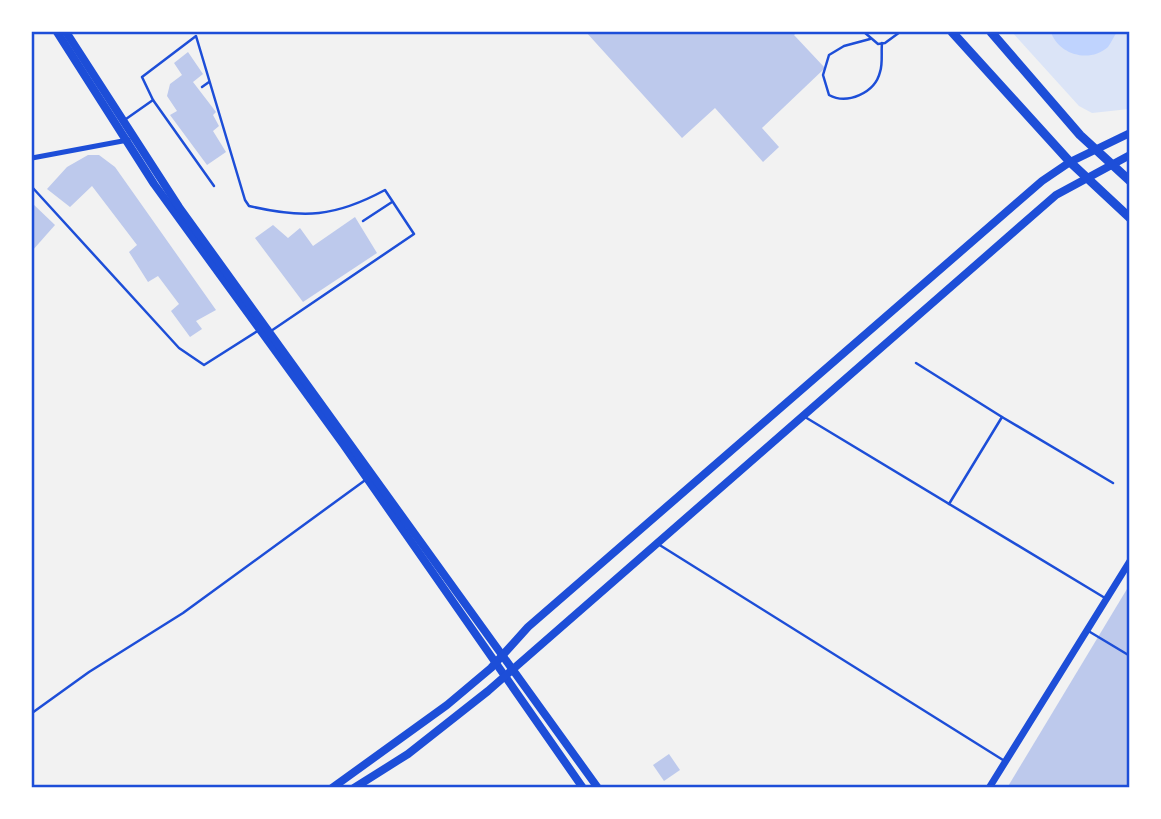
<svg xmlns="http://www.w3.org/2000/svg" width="1161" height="819" font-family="Roboto,sans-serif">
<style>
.green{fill:#dbe4f7}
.water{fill:#bfd3fe}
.building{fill:#bdc9ec}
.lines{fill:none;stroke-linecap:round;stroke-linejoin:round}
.service{stroke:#1d4ed8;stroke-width:2.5}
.minor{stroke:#1d4ed8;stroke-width:5}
.tertiary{stroke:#1d4ed8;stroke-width:7}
.secondary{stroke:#1d4ed8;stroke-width:8}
.primary{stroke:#1d4ed8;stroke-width:9}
.neatline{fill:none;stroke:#1d4ed8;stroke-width:2.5}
</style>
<rect width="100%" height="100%" fill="#f2f2f2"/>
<path class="green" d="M 1012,32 L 1129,32 L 1129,109 L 1092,113 L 1079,106 Z"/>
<path class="water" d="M 1051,32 L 1117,32 C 1114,36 1111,43 1108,47 C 1089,64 1058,54 1051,32 Z"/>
<g class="building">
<path d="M 586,32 L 798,32 L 794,35 L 825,68 L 762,128 L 779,147 L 763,162 L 715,108 L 682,138 Z"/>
<path d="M 188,52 L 203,74 L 193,82 L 216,112 L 213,115 L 219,126 L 213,131 L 226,152 L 207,165 L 170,115 L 177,111 L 167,96 L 170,84 L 182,75 L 174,63 Z"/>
<path d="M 88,155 L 99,155 L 115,167 L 216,310 L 196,321 L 202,329 L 190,337 L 171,311 L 179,304 L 158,276 L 148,282 L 129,252 L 137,245 L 92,186 L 70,207 L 47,189 L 67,167 Z"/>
<path d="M 32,203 L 55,225 L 32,251 Z"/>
<path d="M 355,217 L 377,253 L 303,302 L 255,238 L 273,225 L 288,238 L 300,228 L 313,246 Z"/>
<path d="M 1130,584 L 1130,788 L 1007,788 Z"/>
<path d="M 669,754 L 680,770 L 664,781 L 653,765 Z"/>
</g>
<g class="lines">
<g class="service">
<path d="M 864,32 L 878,44 L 885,43 L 900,32"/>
<path d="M 870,39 L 844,46 L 829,55 L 823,75 L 829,95 C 847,105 875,93 880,72 C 883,64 881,52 882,43"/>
<path d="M 202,87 L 209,82"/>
<path d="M 153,100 L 142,77 L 196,36 L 245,200 L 249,206 C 304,219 335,217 385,190 L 414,234 L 271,331"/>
<path d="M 126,119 L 153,100 L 214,186"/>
<path d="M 32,187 L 179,348 L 204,365 L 259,330"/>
<path d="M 363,221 L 392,202"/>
<path d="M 916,363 L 1002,417"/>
<path d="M 805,417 L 1105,598"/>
<path d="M 949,504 L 1002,417 L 1113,483"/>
<path d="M 658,544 L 1003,760"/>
<path d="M 1090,632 L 1130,656"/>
<path d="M 32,713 L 89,672 L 183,613 L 364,481"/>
</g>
<path class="minor" d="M 32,158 L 128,140"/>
<path class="tertiary" d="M 989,788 L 1130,561"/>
<g class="secondary">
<path d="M 57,32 L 154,184 L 343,444 L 583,788"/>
<path d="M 66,32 L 179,207 L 598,788"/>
<path d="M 332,788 L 447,705 L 491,668 L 528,627 L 1042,181 L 1070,162 L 1130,133"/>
<path d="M 354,788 L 408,754 L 488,691 L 1056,195 L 1130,155"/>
</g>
<g class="primary">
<path d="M 952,32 L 1070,162 L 1130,218"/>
<path d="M 991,32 L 1080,135 L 1130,181"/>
</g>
</g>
<rect width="1161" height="819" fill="none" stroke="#ffffff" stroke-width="66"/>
<rect x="33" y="33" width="1095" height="753" class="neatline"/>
</svg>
